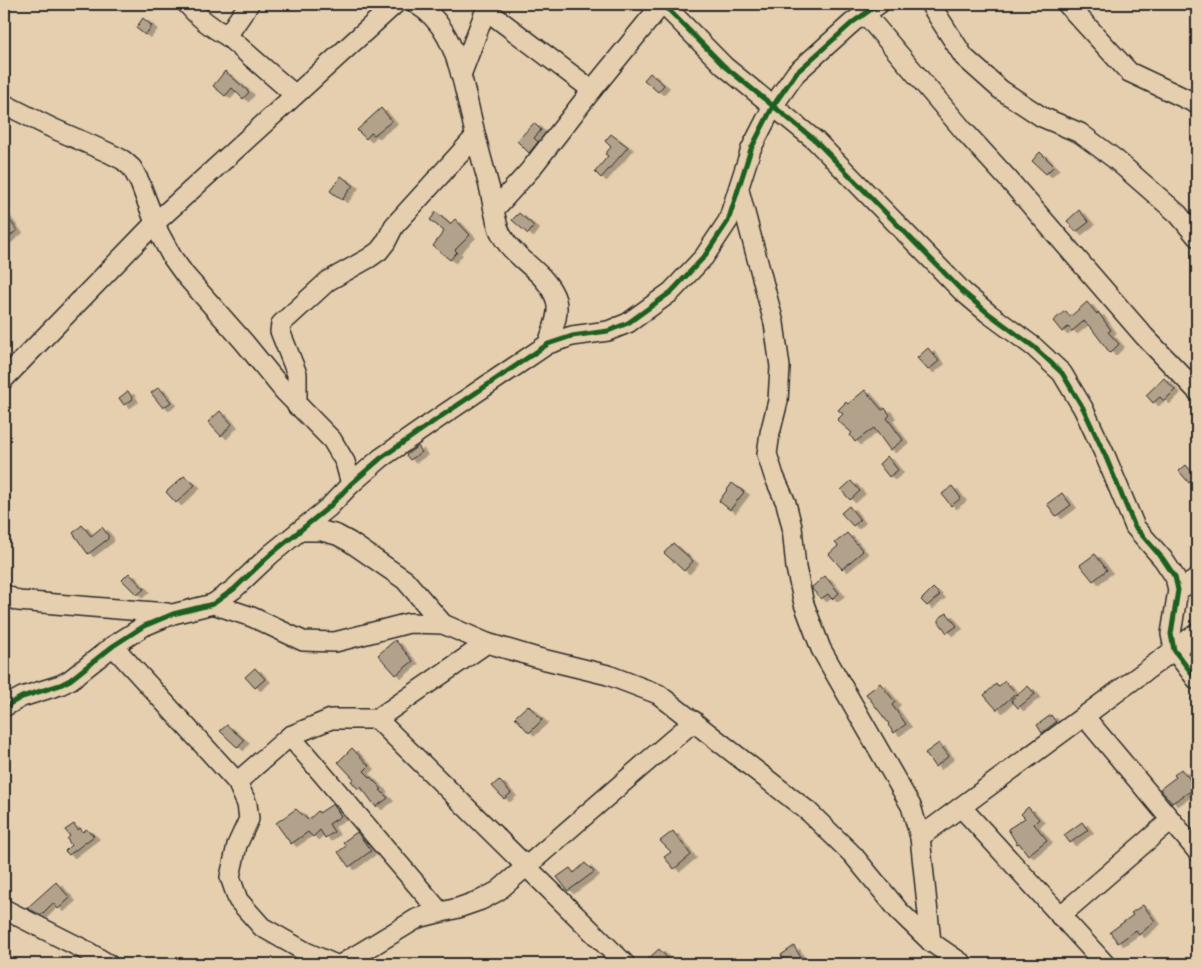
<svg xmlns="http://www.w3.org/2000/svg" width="1201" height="968" font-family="'Patrick Hand',sans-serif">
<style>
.building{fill:#b2a18b;stroke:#2b2b2b;filter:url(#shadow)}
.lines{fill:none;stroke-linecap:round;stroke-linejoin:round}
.minor-casing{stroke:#2b2b2b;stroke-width:22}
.minor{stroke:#e6cfaf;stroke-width:19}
.cycleway-casing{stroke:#e6cfaf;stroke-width:8}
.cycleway{stroke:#1b5e20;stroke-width:5}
</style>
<defs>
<filter id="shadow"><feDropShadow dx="5.5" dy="3" stdDeviation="0" flood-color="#0004"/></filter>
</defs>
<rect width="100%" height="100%" fill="#e6cfaf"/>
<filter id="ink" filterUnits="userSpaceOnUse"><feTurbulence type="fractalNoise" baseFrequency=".02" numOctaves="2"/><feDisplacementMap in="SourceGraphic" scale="10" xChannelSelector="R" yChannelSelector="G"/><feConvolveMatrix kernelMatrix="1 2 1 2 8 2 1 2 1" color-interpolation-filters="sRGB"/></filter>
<g filter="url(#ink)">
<g class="building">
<path d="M 143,18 L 152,26 L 145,35 L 136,28 Z"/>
<path d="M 225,71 L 249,92 L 243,99 L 232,88 L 225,96 L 213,86 Z"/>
<path d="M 650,73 L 664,85 L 658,92 L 644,80 Z"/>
<path d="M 381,108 L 392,121 L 374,135 L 371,133 L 366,139 L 357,130 Z"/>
<path d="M 534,123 L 541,130 L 534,138 L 538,142 L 529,153 L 517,141 Z"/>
<path d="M 611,134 L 628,147 L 601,178 L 595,172 L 608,156 L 605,154 L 611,147 L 605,141 Z"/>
<path d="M 1040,152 L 1054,166 L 1046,174 L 1032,161 Z"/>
<path d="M 341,176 L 353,185 L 342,200 L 330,191 Z"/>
<path d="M 1079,210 L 1089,222 L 1076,232 L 1067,221 Z"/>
<path d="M 436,212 L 450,224 L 455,219 L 470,235 L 455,250 L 457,252 L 450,260 L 433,246 L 444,231 L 430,220 Z"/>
<path d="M 4,213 L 17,230 L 4,241 Z"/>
<path d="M 519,213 L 534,226 L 528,234 L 512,220 Z"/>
<path d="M 1087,302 L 1097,314 L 1098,312 L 1111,330 L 1108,332 L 1119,344 L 1110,353 L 1092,329 L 1084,321 L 1072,331 L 1068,327 L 1062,332 L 1053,321 L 1065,311 L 1070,317 Z"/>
<path d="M 928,348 L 939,361 L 928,370 L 917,358 Z"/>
<path d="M 1164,378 L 1175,390 L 1164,401 L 1160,397 L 1153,403 L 1146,395 Z"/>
<path d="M 159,387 L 171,402 L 163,408 L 151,393 Z"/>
<path d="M 865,390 L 882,410 L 885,408 L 890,415 L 887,418 L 903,440 L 890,450 L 874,428 L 855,442 L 850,435 L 852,433 L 837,420 L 843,414 L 838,410 L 846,402 L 848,404 Z"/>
<path d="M 128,391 L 133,399 L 124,405 L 119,398 Z"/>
<path d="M 220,411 L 232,424 L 221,436 L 208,422 Z"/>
<path d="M 418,446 L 422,452 L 410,460 L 406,455 Z"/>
<path d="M 887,456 L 898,470 L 889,477 L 879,464 Z"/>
<path d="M 1186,465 L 1196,477 L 1189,483 L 1179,471 Z"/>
<path d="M 184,476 L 195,485 L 176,503 L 166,492 Z"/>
<path d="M 851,481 L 860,491 L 850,500 L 841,490 Z"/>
<path d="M 732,483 L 744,492 L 730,510 L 719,501 Z"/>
<path d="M 952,486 L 961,498 L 951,506 L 942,494 Z"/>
<path d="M 1062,493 L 1071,505 L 1056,516 L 1047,504 Z"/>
<path d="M 849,506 L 860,520 L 853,526 L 841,513 Z"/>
<path d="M 82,525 L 91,536 L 102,527 L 108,535 L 108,539 L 88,554 L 73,533 Z"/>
<path d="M 847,533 L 863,551 L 842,569 L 829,554 L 838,546 L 835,543 Z"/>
<path d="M 673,543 L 693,561 L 684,571 L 664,553 Z"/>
<path d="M 1095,554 L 1107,570 L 1093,581 L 1080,565 Z"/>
<path d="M 129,573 L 144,589 L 137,595 L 122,580 Z"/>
<path d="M 825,576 L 839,593 L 832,599 L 828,594 L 821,599 L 812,589 L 812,587 Z"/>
<path d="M 933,588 L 940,595 L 927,606 L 921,600 Z"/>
<path d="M 947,613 L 957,626 L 947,633 L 939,622 L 939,618 Z"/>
<path d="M 395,640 L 413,661 L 396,675 L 378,655 Z"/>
<path d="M 255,668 L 265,679 L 255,688 L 245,677 Z"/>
<path d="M 1005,681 L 1016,693 L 997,710 L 984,695 L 996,684 L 998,687 Z"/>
<path d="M 880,683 L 895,702 L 892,705 L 906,724 L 894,733 L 888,725 L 889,724 L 866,694 Z"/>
<path d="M 1028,686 L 1035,694 L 1018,708 L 1011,700 Z"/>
<path d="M 528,705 L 542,720 L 529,733 L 515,717 Z"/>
<path d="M 1051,715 L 1056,722 L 1042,733 L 1037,725 Z"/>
<path d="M 227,725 L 244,740 L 238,748 L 220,731 Z"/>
<path d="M 939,743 L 949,756 L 935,767 L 925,753 Z"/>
<path d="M 352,748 L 369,766 L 364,771 L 382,789 L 380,790 L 388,798 L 376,807 L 361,787 L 358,789 L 351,781 L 354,779 L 338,762 Z"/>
<path d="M 1181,769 L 1189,778 L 1194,789 L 1172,803 L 1160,789 L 1176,777 L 1174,775 Z"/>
<path d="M 499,780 L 511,793 L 504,799 L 492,786 Z"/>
<path d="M 333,804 L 341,816 L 329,824 L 334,832 L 325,838 L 320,830 L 313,837 L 308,832 L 291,844 L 276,823 L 296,809 L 308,820 L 318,811 L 319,813 Z"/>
<path d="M 1028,807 L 1039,819 L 1034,824 L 1047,840 L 1028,855 L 1019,843 L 1017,844 L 1008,829 L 1025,818 L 1021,814 Z"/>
<path d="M 1082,822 L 1088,830 L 1070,843 L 1064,835 Z"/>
<path d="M 74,824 L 78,830 L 80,828 L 83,832 L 86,829 L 94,836 L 69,855 L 65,851 L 71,845 L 67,839 L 70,836 L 65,830 Z"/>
<path d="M 673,831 L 691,855 L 674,869 L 664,857 L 671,852 L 660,841 Z"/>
<path d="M 357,832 L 371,851 L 349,867 L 338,852 L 346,846 L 343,842 Z"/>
<path d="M 585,863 L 594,872 L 568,891 L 557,877 L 570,868 L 574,873 Z"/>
<path d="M 56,882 L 70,898 L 58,909 L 53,903 L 41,915 L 27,908 Z"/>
<path d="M 1143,905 L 1155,921 L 1139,935 L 1136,930 L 1118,943 L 1110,932 L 1133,915 L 1131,913 Z"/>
<path d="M 794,946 L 803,961 L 798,964 L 787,964 L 781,955 Z"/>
<path d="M 659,949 L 667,958 L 660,964 L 642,964 Z"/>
</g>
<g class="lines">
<defs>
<g id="minor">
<path d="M 187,4 C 198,17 212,28 227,36 L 295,95"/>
<path d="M 416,4 C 430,12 439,22 447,37 C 460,62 465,92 472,120 C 477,144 484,167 490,190 C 492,201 494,212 497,223 C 505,257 546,268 556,300 C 560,315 552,330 548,344"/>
<path d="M 663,4 L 724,66 L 816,141 L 963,292 L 988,313 L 1034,347 L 1062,373 L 1083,408 L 1105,455 L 1135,527 L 1163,559 L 1175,577 L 1178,590 L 1171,634 L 1174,650 L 1197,680"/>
<path d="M 930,4 L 964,57 L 1001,90 L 1042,117 L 1080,133 L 1115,159 L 1178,214 L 1197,237"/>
<path d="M 1067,4 L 1129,72 L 1197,104"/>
<path d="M 486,10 L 592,90"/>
<path d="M 865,14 L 964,131 L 1008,179 L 1145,337 L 1197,391"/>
<path d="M 227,36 L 249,4"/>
<path d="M 461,75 L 488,4"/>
<path d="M 4,104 L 52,128 L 107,152 L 123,160 L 132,168 L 140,183 L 159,233 L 172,257 L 185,275 L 244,342 L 284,391 L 332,440 L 345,462 L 351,484"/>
<path d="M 739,190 L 774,323 L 780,367 L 778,401 L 770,433 L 767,454 L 774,476 L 786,503 L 792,527 L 796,568 L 804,604 L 821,649 L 911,806 L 920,837 L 931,942"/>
<path d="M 494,210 L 530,170 L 592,90 L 662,4"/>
<path d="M 4,379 L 155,223 L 395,4"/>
<path d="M 297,406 L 297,374 L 280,331 L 281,324 L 328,281 L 369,258 L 379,251 L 386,242 L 394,226 L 475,137"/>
<path d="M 300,531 L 322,531 L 337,535 L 350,542 L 405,580 L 443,624"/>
<path d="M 1178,590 L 1197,579"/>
<path d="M 4,594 L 18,601 L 167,613"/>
<path d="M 213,604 L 252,617 L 303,641 L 335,642 L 409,623 L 443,624 L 487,643 L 538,658 L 608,675 L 658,694 L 809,812 L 853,855 L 899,911 L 931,942 L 963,964"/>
<path d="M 113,646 L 237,782 L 247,804 L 249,819 L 237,845 L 230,877 L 238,900 L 262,927 L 306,952 L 334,964"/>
<path d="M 4,707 L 22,697 L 60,685 L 70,680 L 113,646 L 144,626 L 173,614 L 213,604 L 234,589 L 271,554 L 329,507 L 351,484 L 381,458 L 443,415 L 548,344 L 572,336 L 608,331 L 628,323 L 671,292 L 704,257 L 728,221 L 751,149 L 773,106 L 796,73 L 853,22 L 879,4"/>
<path d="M 1084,716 L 1197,851"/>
<path d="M 377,719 L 625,964"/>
<path d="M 290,736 L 440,912"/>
<path d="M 237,782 L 290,736 L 331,719 L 377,719 L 487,643"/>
<path d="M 961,807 L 1105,964"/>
<path d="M 920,837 L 1197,633"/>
<path d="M 4,909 L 83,949 L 108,964"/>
<path d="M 1060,916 L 1171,820"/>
<path d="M 342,964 L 418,918 L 458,908 L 481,900 L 498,891 L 694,721"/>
</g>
</defs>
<use href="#minor" class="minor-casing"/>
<use href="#minor" class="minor"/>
<defs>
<g id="cycleway">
<path d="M 663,4 L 724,66 L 816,141 L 963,292 L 988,313 L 1034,347 L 1062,373 L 1083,408 L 1105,455 L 1135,527 L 1163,559 L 1175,577 L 1178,590 L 1171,634 L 1174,650 L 1197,680"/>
<path d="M 4,707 L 22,697 L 60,685 L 70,680 L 113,646 L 144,626 L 173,614 L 213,604 L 234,589 L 271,554 L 329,507 L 351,484 L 381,458 L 443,415 L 548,344 L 572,336 L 608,331 L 628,323 L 671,292 L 704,257 L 728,221 L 751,149 L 773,106 L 796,73 L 853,22 L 879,4"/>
</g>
</defs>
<use href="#cycleway" class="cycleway-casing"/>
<use href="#cycleway" class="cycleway"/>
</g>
</g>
<rect width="1201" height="968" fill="none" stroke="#e6cfaf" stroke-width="20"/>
<rect x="10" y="10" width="1181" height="948" fill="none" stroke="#2b2b2b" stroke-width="2" filter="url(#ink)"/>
</svg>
